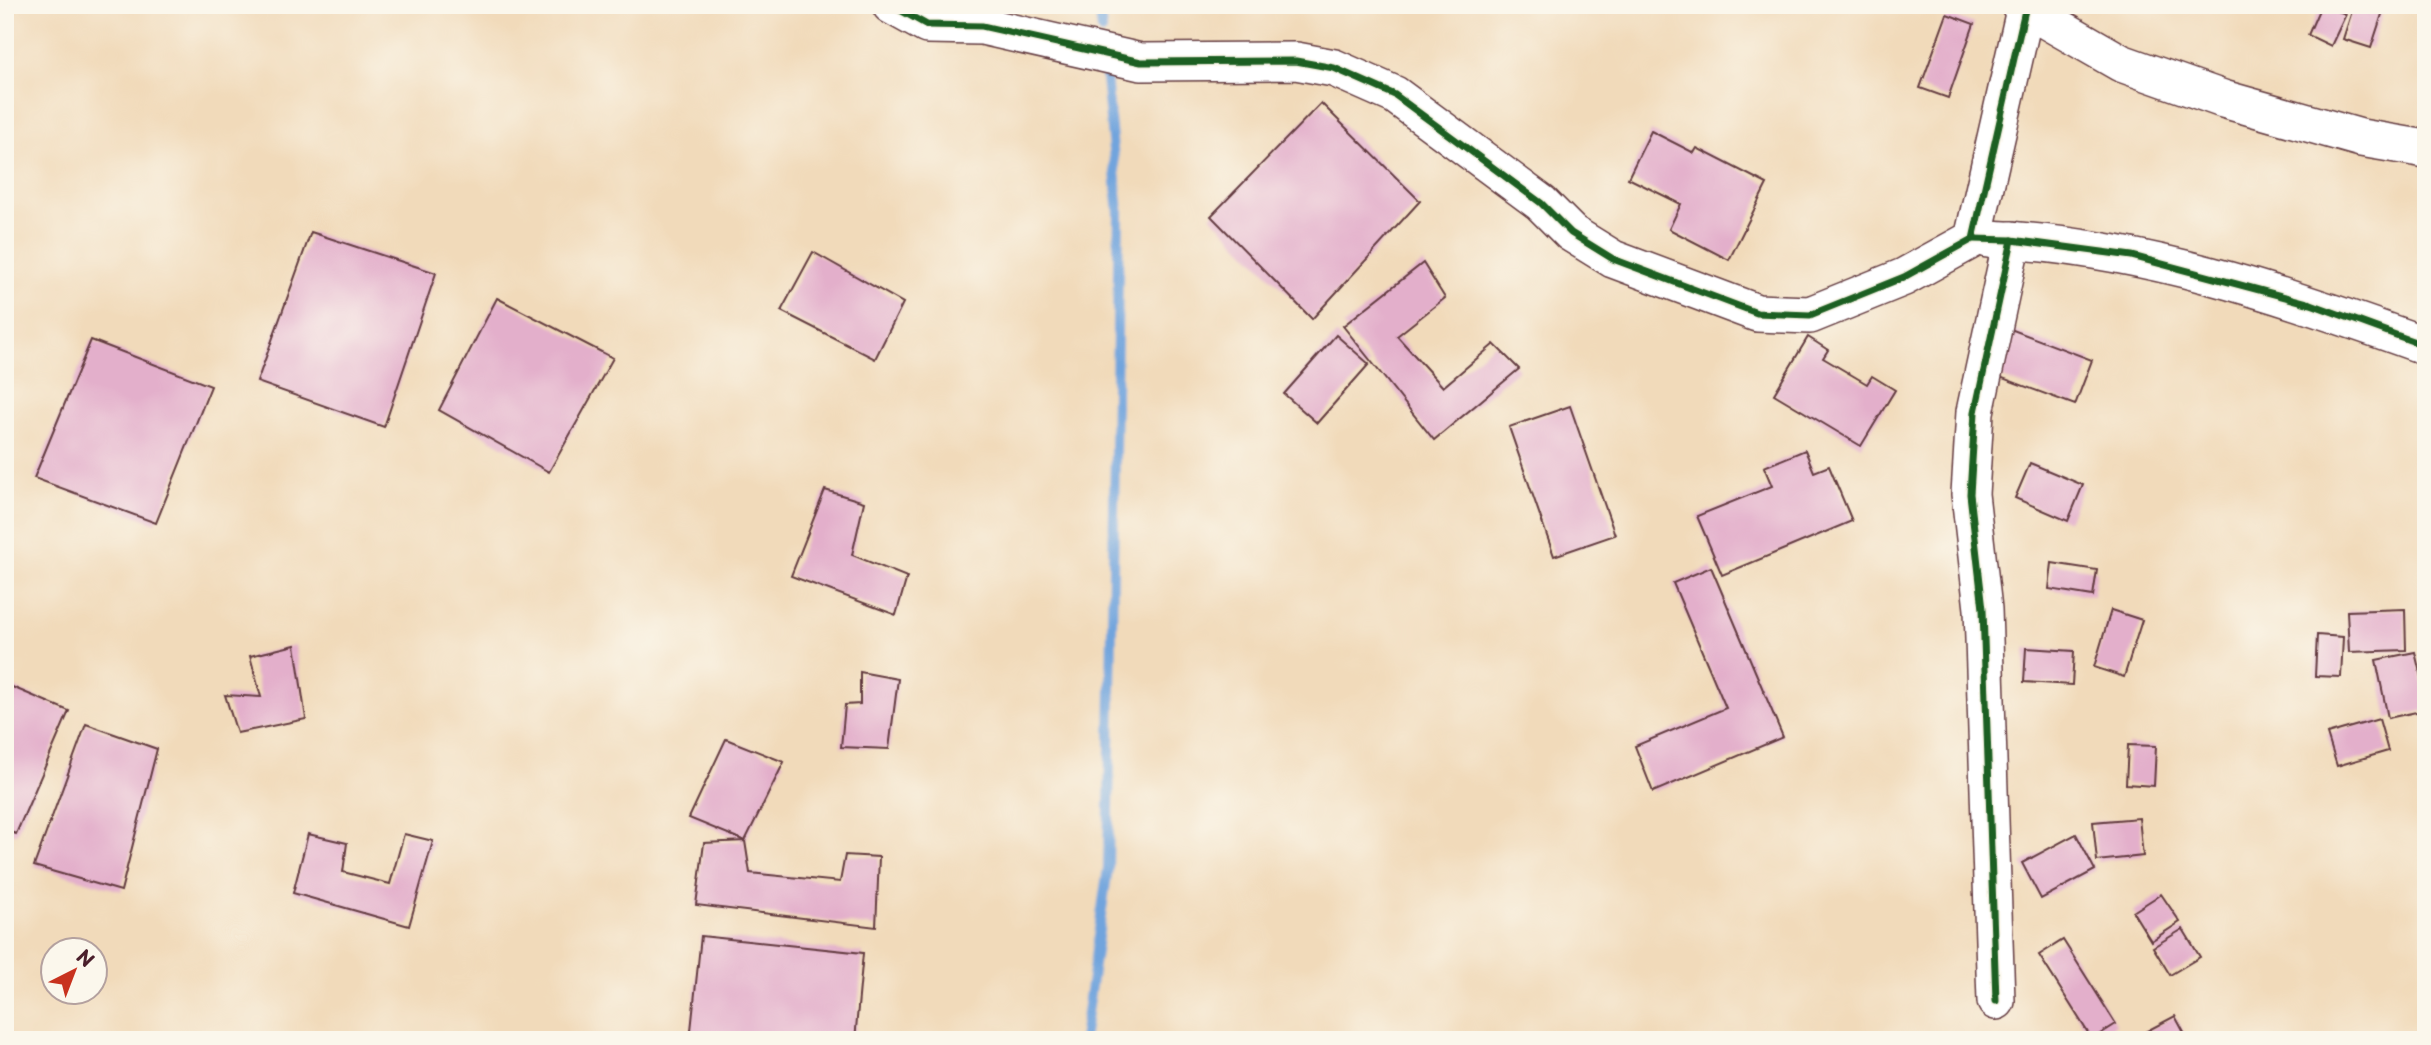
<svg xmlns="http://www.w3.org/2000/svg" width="2431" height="1045" font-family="'Playpen Sans',sans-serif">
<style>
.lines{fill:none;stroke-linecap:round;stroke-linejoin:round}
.stream{stroke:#71a4dd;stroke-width:10}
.building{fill:#e3afcb}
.street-casing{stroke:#633b40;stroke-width:40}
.street{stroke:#fff;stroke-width:37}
.cycleway-casing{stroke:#fbf7ec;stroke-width:11}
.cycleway{stroke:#1b5e20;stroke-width:7}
</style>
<rect width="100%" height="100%" fill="#fbf7ec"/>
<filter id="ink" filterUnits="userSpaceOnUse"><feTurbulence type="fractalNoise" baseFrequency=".0143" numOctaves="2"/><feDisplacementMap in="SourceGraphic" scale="14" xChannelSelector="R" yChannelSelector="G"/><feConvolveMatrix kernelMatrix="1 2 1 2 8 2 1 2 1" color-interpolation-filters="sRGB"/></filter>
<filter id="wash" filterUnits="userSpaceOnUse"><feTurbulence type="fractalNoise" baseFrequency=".00686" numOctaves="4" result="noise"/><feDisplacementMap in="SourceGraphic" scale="28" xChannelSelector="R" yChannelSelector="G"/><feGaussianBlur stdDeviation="1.57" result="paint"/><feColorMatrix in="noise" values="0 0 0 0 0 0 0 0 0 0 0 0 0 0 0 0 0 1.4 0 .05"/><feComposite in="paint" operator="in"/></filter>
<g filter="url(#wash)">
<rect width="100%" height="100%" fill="#f1daba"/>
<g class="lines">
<g class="stream">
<path d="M 1099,5 L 1102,30"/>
<path d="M 1083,1040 L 1108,868 L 1119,213 L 1106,77"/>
</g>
</g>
<g id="blocks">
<g class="building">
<path d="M 2321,5 L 2346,14 L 2331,46 L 2308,35 Z"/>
<path d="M 2354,5 L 2385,5 L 2371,48 L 2343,39 Z"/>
<path d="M 1947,14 L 1974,24 L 1948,98 L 1920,88 Z"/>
<path d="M 1321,103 L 1420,201 L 1312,319 L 1211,216 Z"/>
<path d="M 1651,131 L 1694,153 L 1697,148 L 1767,184 L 1729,260 L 1669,229 L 1681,204 L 1628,178 Z"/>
<path d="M 311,232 L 436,273 L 384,427 L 257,382 Z"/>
<path d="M 813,252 L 903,303 L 875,359 L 781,311 Z"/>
<path d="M 1423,263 L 1445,298 L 1397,336 L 1443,387 L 1494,344 L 1519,369 L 1434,440 L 1343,326 Z"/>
<path d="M 497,298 L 613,358 L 549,472 L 439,410 Z"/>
<path d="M 2005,327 L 2092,360 L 2075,405 L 1989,373 Z"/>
<path d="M 1336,335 L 1369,364 L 1317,423 L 1284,394 Z"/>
<path d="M 1808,337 L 1828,350 L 1823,358 L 1867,384 L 1872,376 L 1895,390 L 1861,446 L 1774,394 Z"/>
<path d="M 91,340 L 211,386 L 156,523 L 34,478 Z"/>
<path d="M 1570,406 L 1615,535 L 1554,556 L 1509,427 Z"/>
<path d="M 1805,450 L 1814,472 L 1829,466 L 1852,521 L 1722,575 L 1697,516 L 1772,486 L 1764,467 Z"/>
<path d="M 2030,463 L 2083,485 L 2068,521 L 2015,498 Z"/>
<path d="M 825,490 L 864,502 L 852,555 L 907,577 L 896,615 L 791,576 Z"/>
<path d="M 2052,563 L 2097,570 L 2093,596 L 2049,589 Z"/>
<path d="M 1711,567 L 1783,737 L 1653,792 L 1635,746 L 1726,708 L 1673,583 Z"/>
<path d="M 2405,609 L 2406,650 L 2349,652 L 2347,611 Z"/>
<path d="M 2111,610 L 2142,620 L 2124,677 L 2094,667 Z"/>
<path d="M 2317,635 L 2343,637 L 2341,677 L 2315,676 Z"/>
<path d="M 295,645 L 306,719 L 237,733 L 225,695 L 261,697 L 250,656 Z"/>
<path d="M 2026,648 L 2074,651 L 2072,685 L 2024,682 Z"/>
<path d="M 2415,652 L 2426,698 L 2426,710 L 2388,718 L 2376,660 Z"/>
<path d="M 860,672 L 898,679 L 889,749 L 841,747 L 845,705 L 860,704 Z"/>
<path d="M 5,684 L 69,711 L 16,834 L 5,830 Z"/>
<path d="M 2379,719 L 2388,751 L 2337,766 L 2327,734 Z"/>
<path d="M 86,724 L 157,749 L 121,891 L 34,866 Z"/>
<path d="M 726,739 L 784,762 L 745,841 L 689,818 Z"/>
<path d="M 2128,745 L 2156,746 L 2154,786 L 2126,784 Z"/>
<path d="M 2139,818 L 2143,856 L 2097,861 L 2093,822 Z"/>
<path d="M 308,834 L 347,843 L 343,872 L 390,884 L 404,834 L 433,841 L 409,926 L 293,893 Z"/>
<path d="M 2076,834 L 2095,870 L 2041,899 L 2022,863 Z"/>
<path d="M 745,841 L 750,873 L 840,882 L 845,855 L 879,857 L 876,927 L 696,905 L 704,843 Z"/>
<path d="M 2161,894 L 2180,922 L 2151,941 L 2133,912 Z"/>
<path d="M 2183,929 L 2200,957 L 2170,975 L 2153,947 Z"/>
<path d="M 701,936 L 863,953 L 855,1040 L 690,1040 Z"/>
<path d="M 2063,940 L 2116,1024 L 2092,1039 L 2039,955 Z"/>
<path d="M 2175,1016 L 2188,1040 L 2130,1040 Z"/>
</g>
</g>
</g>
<g filter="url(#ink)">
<use href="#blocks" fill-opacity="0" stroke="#633b40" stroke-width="2"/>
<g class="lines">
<defs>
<g id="street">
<path d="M 891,5 L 927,25 L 982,26 L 1141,62 L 1296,61 L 1334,68 L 1395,95 L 1541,203 L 1571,233 L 1613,259 L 1757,313 L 1810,315 L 1904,277 L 1973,239 L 2025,10"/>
<path d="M 2020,5 L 2121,63 L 2223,99 L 2361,138 L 2426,149"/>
<path d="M 1988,239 C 2138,245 2285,295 2426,346"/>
<path d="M 1996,1001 L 1983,609 L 1970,494 L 1975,412 L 2012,240"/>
</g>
</defs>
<use href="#street" class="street-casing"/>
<use href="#street" class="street"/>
<defs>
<g id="cycleway">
<path d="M 891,5 L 927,25 L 982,26 L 1141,62 L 1296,61 L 1334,68 L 1395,95 L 1541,203 L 1571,233 L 1613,259 L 1757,313 L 1810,315 L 1904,277 L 1973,239 L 2025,10"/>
<path d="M 1973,239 L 2012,240 L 2132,256 L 2311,304 L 2426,346"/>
<path d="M 1996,1001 L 1983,609 L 1970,494 L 1975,412 L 2012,240"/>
</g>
</defs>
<use href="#cycleway" class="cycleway-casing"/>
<use href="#cycleway" class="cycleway"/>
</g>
</g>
<rect width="2431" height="1045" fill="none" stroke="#fbf7ec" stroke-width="28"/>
<g transform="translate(74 971) rotate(42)"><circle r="33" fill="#fbf7ec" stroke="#b4a19f" stroke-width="2"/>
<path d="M0-5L12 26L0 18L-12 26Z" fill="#c8321e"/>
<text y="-10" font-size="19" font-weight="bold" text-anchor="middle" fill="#4a1f2b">N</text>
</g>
</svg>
